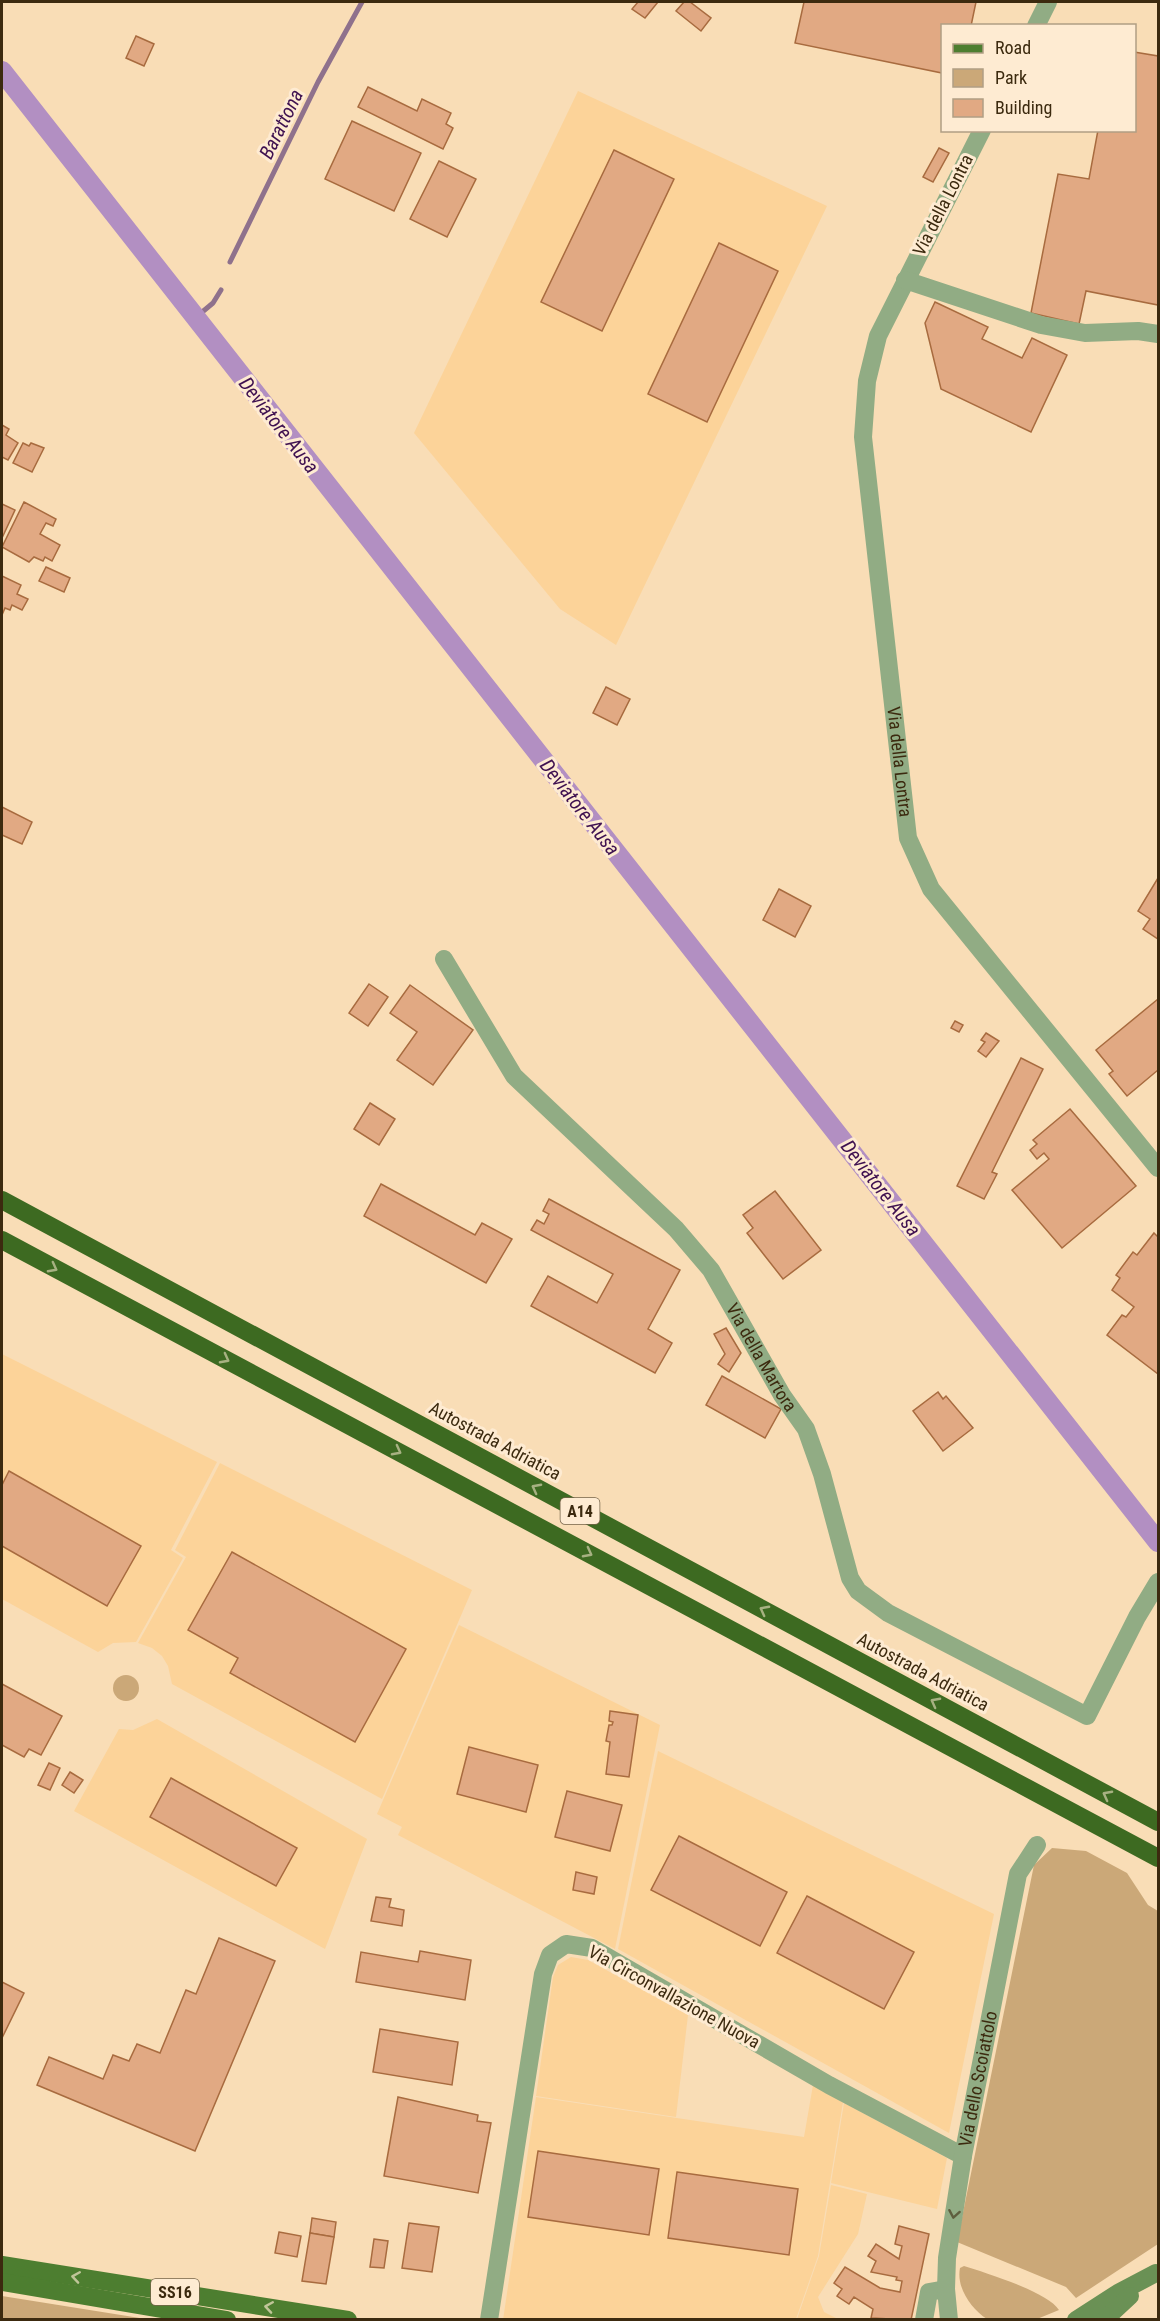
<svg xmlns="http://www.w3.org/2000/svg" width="1160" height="2321" font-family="'Roboto Condensed',sans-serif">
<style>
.built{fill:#fcd399}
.green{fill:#cba878}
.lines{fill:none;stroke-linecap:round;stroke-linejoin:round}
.stream{stroke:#8f718c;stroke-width:5}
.canal{stroke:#b28fc2;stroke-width:20}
.building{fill:#e1a983;stroke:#a86b3f;stroke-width:1.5}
.street{stroke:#91ac84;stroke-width:18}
.secondary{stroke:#6a9155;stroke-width:18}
.primary{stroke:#4d7e30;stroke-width:18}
.highway{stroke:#3d6a21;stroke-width:18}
.oneway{stroke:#a7b182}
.oneway2{stroke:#5e5e3e}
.oneway3{stroke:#c0c599}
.labels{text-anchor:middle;stroke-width:6;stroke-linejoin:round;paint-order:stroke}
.shield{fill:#feebd2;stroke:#76644a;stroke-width:1.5}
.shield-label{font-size:16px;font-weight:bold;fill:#3c2a0f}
.street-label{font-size:18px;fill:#3c2a0f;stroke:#feebd2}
.water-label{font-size:20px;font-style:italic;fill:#3f1150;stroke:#feebd2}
</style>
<rect width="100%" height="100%" fill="#f9ddb6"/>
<g class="built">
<path d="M 578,91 L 827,206 L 616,645 L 560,609 L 414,433 Z"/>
<path d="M 2,1354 L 217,1462 L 171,1550 L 183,1558 L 136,1642 L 113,1643 L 98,1652 L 2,1599 Z"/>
<path d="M 220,1463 L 472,1590 L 382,1799 L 172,1684 L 168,1666 L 162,1656 L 152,1648 L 138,1643 L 186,1557 L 175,1550 Z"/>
<path d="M 459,1625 L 660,1725 L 615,1949 L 398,1835 L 402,1827 L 377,1814 Z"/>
<path d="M 157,1719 L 367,1839 L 325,1949 L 74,1811 L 119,1729 L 133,1730 Z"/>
<path d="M 658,1751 L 994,1914 L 949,2133 L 618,1949 Z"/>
<path d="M 571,1957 L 588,1960 L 688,2015 L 676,2117 L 536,2096 L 553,1977 L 558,1965 Z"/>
<path d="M 813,2085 L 843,2102 L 818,2256 L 796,2319 L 503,2320 L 536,2097 L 804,2137 Z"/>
<path d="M 844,2103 L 947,2158 L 937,2209 L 831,2183 Z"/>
<path d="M 831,2185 L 867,2194 L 858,2234 L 818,2297 L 824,2312 L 838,2319 L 797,2319 L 819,2256 Z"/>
</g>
<g class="green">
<circle cx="126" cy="1688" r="13"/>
<path d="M 1052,1848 L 1086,1851 L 1127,1873 L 1148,1905 L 1158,1911 L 1158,2244 L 1076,2298 L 1066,2287 L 957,2242 L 1034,1865 Z"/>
<path d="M 964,2266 C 986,2273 1048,2292 1059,2310 L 1037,2319 L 987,2319 C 971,2309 956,2287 960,2268 Z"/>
<path d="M 2,2296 L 146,2319 L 2,2319 Z"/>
</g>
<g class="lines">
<g class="stream">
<path d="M 230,262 L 318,82 L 362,2"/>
<path d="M 195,318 L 213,303 L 221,290"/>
</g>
<path class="canal" d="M 2,71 L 1158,1542"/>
</g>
<g class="building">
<path d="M 638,2 L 658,2 L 645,18 L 632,9 Z"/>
<path d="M 684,2 L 690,2 L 711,18 L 701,31 L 676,11 Z"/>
<path d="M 804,2 L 976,2 L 971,26 L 942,26 L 942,73 L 795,43 Z"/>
<path d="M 136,36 L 154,44 L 144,66 L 126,58 Z"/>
<path d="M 1134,52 L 1158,56 L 1158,305 L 1086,291 L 1079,324 L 1031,313 L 1058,174 L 1089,179 L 1098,130 L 1134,130 Z"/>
<path d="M 368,87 L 417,111 L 422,99 L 451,113 L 446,124 L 453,128 L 443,149 L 358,107 Z"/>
<path d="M 352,121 L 421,153 L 394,211 L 325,179 Z"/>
<path d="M 939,148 L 949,153 L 933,182 L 923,177 Z"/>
<path d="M 614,150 L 674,179 L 602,331 L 541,302 Z"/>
<path d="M 439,161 L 476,179 L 447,237 L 410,219 Z"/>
<path d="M 719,243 L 778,271 L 707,422 L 648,394 Z"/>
<path d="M 935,302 L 988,327 L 982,339 L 1022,358 L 1032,338 L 1067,355 L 1031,432 L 941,389 L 925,323 Z"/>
<path d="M 2,425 L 9,429 L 6,435 L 18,443 L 8,460 L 2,457 Z"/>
<path d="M 23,443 L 29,446 L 31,443 L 44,448 L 32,472 L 13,463 Z"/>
<path d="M 24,502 L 56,519 L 53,526 L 46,523 L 40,534 L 60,545 L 52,561 L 45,557 L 43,561 L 34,557 L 29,562 L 2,547 Z"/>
<path d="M 2,504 L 15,510 L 2,538 Z"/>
<path d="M 46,567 L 70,578 L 64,592 L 39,581 Z"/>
<path d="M 2,576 L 21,585 L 17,594 L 28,599 L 22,610 L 12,605 L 10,610 L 5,608 L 2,615 Z"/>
<path d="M 606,687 L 630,699 L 617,725 L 593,713 Z"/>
<path d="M 2,807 L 32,822 L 22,844 L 2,835 Z"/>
<path d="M 1158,878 L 1158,939 L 1143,929 L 1150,919 L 1138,911 Z"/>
<path d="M 779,889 L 811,906 L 795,937 L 763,920 Z"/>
<path d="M 369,984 L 388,997 L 368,1026 L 349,1013 Z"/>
<path d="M 410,985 L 473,1030 L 433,1085 L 397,1060 L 417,1032 L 390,1013 Z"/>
<path d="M 1158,999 L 1158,1070 L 1127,1096 L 1109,1074 L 1113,1071 L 1096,1050 Z"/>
<path d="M 955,1021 L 963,1025 L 959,1032 L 951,1028 Z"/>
<path d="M 986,1033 L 999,1041 L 986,1057 L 978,1051 L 985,1042 L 981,1040 Z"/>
<path d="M 1021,1058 L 1043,1069 L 992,1172 L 997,1174 L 984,1199 L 957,1186 Z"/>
<path d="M 370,1103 L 395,1119 L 379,1145 L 354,1129 Z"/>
<path d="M 1070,1109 L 1136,1186 L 1062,1248 L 1012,1190 L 1049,1159 L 1044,1153 L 1037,1159 L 1030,1150 L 1037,1144 L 1033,1140 Z"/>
<path d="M 381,1184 L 475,1235 L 482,1223 L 512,1239 L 486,1283 L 364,1216 Z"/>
<path d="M 775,1191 L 821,1250 L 783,1279 L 747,1233 L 753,1228 L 743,1215 Z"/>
<path d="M 549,1199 L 680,1270 L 648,1329 L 672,1343 L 655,1373 L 531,1306 L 548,1276 L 597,1303 L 613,1274 L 531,1230 L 537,1220 L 544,1224 L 549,1214 L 543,1211 Z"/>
<path d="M 1154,1233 L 1158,1237 L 1158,1374 L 1107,1335 L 1122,1315 L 1126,1317 L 1134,1307 L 1112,1290 L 1120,1278 L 1116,1275 L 1133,1252 L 1137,1255 Z"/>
<path d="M 726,1328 L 741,1353 L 729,1372 L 718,1364 L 725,1354 L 714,1334 Z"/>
<path d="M 722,1376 L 781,1409 L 765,1438 L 706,1405 Z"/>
<path d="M 938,1392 L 943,1399 L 946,1396 L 973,1428 L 943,1451 L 913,1411 Z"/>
<path d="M 9,1471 L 141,1546 L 107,1606 L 2,1546 L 2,1485 Z"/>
<path d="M 232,1552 L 406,1649 L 355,1742 L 230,1673 L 238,1658 L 188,1630 Z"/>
<path d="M 2,1684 L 62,1716 L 41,1755 L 29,1749 L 24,1757 L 2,1745 Z"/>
<path d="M 610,1711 L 638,1715 L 629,1777 L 606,1774 L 610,1742 L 606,1741 L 609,1725 L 612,1725 L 613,1722 L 609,1721 Z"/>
<path d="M 469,1747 L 538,1765 L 526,1812 L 457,1794 Z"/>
<path d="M 49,1763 L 60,1768 L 50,1790 L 38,1785 Z"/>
<path d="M 70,1772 L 83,1780 L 74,1793 L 62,1785 Z"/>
<path d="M 171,1778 L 297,1848 L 276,1886 L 150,1817 Z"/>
<path d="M 567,1791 L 622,1805 L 610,1851 L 555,1837 Z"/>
<path d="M 679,1836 L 787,1892 L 760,1946 L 651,1890 Z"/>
<path d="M 576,1872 L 597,1877 L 594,1894 L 573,1890 Z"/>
<path d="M 807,1896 L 914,1952 L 884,2009 L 777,1953 Z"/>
<path d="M 376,1897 L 391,1899 L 389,1907 L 404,1910 L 402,1926 L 371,1921 Z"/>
<path d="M 219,1938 L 275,1961 L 195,2151 L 37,2085 L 49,2057 L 103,2079 L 113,2055 L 129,2061 L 137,2044 L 160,2053 L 186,1990 L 196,1994 Z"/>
<path d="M 420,1951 L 471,1960 L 465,2000 L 356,1982 L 361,1952 L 418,1962 Z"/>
<path d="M 2,1982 L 24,1993 L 2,2038 Z"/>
<path d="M 380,2029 L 458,2042 L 452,2085 L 373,2072 Z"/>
<path d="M 398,2097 L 478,2115 L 477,2121 L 491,2123 L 478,2193 L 384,2176 Z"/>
<path d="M 538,2151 L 659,2169 L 649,2235 L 528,2217 Z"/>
<path d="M 677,2172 L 798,2189 L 789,2255 L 668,2238 Z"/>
<path d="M 312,2218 L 336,2222 L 334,2237 L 310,2233 Z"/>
<path d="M 409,2223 L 439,2227 L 432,2272 L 402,2268 Z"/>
<path d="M 899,2226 L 929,2234 L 911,2320 L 871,2318 L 873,2309 L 854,2297 L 849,2304 L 837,2296 L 842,2289 L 834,2283 L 845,2267 L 880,2288 L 900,2292 L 902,2281 L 896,2280 L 897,2277 L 871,2272 L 876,2261 L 868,2256 L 876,2244 L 899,2259 L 902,2246 L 895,2244 Z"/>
<path d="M 279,2232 L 301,2236 L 297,2257 L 275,2253 Z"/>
<path d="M 310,2233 L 334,2237 L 326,2284 L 302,2281 Z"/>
<path d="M 374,2239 L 388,2241 L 384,2268 L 370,2267 Z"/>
</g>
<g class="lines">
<g class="street">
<path d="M 1036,26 L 1048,2"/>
<path id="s1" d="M 982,130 L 878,336 L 867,381 L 863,437 L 908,838 L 931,889 L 1158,1168"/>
<path d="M 905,280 L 1041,325 L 1085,333 L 1138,331 L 1158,334"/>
<path id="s2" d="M 444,959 L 514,1076 L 676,1229 L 711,1270 L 782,1395 L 806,1429 L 822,1474 L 850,1578 L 858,1591 L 888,1613 L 1087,1716 L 1137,1617 L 1158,1582"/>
<path d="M 489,2320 L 543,1974 L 550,1955 L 566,1944 L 592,1948 L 829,2085 L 963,2156"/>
<path d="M 924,2320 L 929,2292 L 946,2289"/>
<path id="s3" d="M 949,2320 L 946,2289 L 947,2258 L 963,2156 L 1018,1874 L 1037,1845"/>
</g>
<g class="secondary">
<path d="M 1076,2320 L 1118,2293 L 1156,2273"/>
<path d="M 1104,2320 L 1130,2296"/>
</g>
<g class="primary">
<path d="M 2,2265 L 348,2320"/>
<path d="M 2,2282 L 227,2320"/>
</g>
<g class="highway">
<path d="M 2,1200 L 1158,1822"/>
<path d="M 2,1240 L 1158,1858"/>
</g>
</g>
<defs><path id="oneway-chevron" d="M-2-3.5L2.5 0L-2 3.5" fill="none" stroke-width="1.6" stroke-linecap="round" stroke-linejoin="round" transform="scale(1.5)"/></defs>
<g class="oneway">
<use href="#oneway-chevron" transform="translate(53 1268) rotate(28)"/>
<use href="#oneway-chevron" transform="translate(225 1359) rotate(28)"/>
<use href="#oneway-chevron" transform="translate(397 1451) rotate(28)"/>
<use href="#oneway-chevron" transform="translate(536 1488) rotate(-152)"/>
<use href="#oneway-chevron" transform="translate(588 1553) rotate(28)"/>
<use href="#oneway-chevron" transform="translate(764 1610) rotate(-152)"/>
<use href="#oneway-chevron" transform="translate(935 1702) rotate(-152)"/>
<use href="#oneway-chevron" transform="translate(1107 1795) rotate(-152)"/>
</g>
<use class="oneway2" href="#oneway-chevron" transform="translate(954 2214) rotate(100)"/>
<g class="oneway3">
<use href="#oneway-chevron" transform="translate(76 2277) rotate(-171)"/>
<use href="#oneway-chevron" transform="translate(269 2307) rotate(-171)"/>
</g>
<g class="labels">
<g class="shield">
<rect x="560.5" y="1498" width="39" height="26" rx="4.5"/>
<rect x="151" y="2279" width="48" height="26" rx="4.5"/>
</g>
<g class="shield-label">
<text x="580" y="1517">A14</text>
<text x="175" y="2298">SS16</text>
</g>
<g class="street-label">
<text transform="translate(943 205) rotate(-63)" y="6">Via della Lontra</text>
<text dy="6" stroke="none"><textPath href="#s1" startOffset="660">Via della Lontra</textPath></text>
<text dy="6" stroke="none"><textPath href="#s2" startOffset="514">Via della Martora</textPath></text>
<text transform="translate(495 1441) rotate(28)" y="6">Autostrada Adriatica</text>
<text transform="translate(923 1672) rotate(28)" y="6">Autostrada Adriatica</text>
<text transform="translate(674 1997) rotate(29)" y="6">Via Circonvallazione Nuova</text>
<text dy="6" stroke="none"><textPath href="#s3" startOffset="244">Via dello Scoiattolo</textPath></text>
</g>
<g class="water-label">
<text transform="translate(281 124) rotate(-64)" y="7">Barattona</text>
<text transform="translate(279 425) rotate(52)" y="7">Deviatore Ausa</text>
<text transform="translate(580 807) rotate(52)" y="7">Deviatore Ausa</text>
<text transform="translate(881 1188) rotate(52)" y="7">Deviatore Ausa</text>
</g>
</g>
<rect width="1160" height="2321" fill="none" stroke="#3c2a0f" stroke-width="6"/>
<rect x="941" y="24" width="195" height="108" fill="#feebd2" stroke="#b09e84" stroke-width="1.5"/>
<rect x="953" y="44" width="30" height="9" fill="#4d7e30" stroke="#b09e84" stroke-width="1.5"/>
<text x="995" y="54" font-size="18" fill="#3c2a0f">Road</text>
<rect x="953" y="69" width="30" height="18" fill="#cba878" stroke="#b09e84" stroke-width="1.5"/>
<text x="995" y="84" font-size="18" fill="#3c2a0f">Park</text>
<rect x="953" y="99" width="30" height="18" fill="#e1a983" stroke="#b09e84" stroke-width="1.5"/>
<text x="995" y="114" font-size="18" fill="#3c2a0f">Building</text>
</svg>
